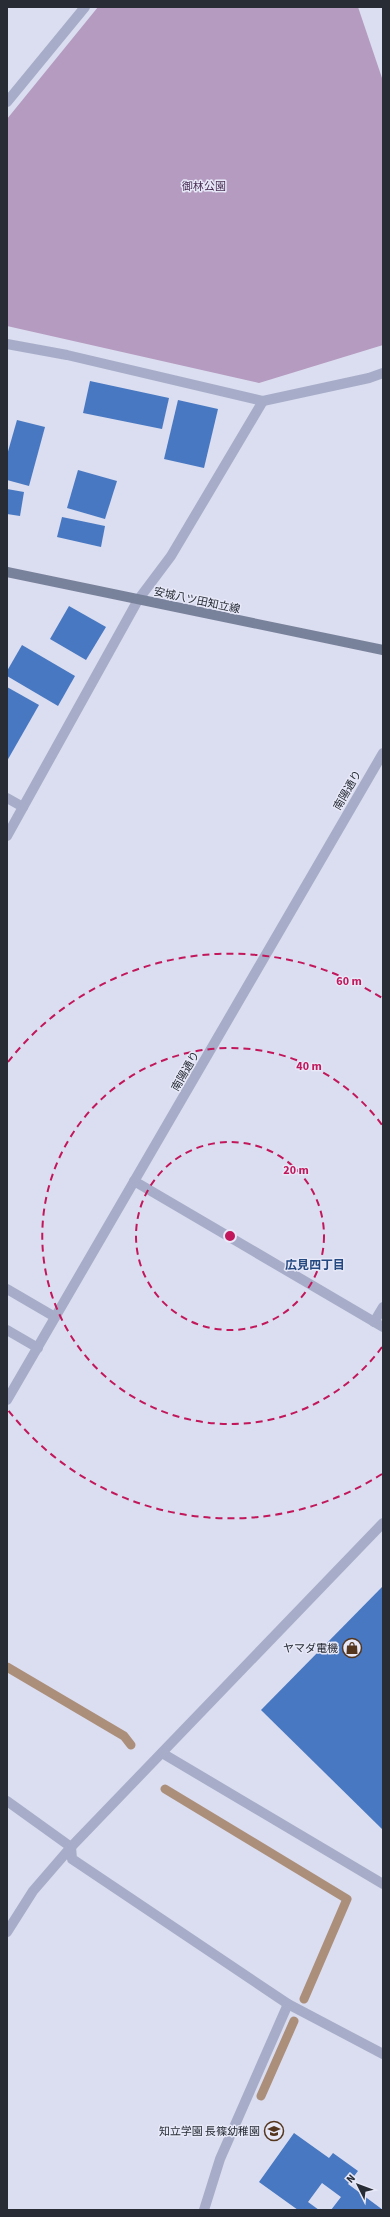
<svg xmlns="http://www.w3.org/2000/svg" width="390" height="2217" font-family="'Source Sans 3','Noto Sans JP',sans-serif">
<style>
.green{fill:#b49bbf}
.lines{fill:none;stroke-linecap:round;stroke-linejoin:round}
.stream{stroke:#ac8f7b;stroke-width:9}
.building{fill:#4878c1}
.minor{stroke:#a7adc8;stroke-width:10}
.tertiary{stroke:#a7adc8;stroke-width:10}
.secondary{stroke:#79829b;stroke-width:10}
.ring{fill:none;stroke:#c2185b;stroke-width:2;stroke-dasharray:7 5}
.labels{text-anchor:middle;stroke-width:3;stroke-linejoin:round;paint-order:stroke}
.park-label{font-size:11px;fill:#482c52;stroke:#e7e8f8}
.street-label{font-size:11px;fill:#272c35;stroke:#e7e8f8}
.poi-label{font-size:11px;fill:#272c35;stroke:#e7e8f8;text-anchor:end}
.neighbourhood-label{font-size:12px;font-weight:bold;fill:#244980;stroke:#e7e8f8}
.centre{fill:#c2185b;stroke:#e7e8f8;stroke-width:2}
.ring-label{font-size:12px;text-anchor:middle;font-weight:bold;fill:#c2185b;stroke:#e7e8f8;stroke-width:3;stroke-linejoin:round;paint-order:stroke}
</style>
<rect width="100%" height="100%" fill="#dbddf0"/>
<path class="green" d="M 98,7 L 358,7 L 383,81 L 383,345 L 259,383 L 7,326 L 7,119 Z"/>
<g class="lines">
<g class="stream">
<path d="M 7,1667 L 124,1736 L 131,1745"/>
<path d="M 165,1789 L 347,1899 L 304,1999"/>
<path d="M 261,2096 L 294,2021"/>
</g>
</g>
<g class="building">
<path d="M 90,381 L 169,398 L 162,429 L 83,413 Z"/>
<path d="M 178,400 L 218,409 L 204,468 L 164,459 Z"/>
<path d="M 17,420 L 45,427 L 29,486 L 7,480 L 7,455 Z"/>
<path d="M 78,470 L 117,481 L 105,519 L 67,508 Z"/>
<path d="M 7,489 L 24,492 L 20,516 L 7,514 Z"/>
<path d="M 62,517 L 105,526 L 101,547 L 57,537 Z"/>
<path d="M 69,606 L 106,627 L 86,660 L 50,639 Z"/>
<path d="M 22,645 L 75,676 L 58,706 L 7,676 L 7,671 Z"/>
<path d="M 7,687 L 39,705 L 7,761 Z"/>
<path d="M 383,1586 L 383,1830 L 261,1710 Z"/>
<path d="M 294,2133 L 329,2158 L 333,2153 L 358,2171 L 348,2184 L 383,2210 L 331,2210 L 341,2197 L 322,2183 L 308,2202 L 319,2210 L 298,2210 L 259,2182 Z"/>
</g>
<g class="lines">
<g class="minor">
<path d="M 7,102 L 85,7"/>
<path d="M 7,344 L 67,355 L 263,401 L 369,378 L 383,373"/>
<path d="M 7,798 L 23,807"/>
<path d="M 7,836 L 138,600 L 171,556 L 263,401"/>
<path d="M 134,1181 L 383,1327"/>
<path d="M 7,1289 L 55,1317"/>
<path d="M 374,1322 L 383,1307"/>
<path d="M 7,1330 L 38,1348"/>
<path d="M 162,1753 L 383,1884"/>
<path d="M 7,1801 L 71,1847 L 72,1859 L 288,2004 L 383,2054"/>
<path d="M 7,1932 L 33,1891 L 71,1847 L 383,1523"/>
<path d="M 204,2210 L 220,2159 L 288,2004"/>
</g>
<path class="tertiary" d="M 7,1400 L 383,753"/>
<path class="secondary" d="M 7,572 L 383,650"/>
</g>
<g class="ring">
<circle cx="230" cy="1236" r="94"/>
<path d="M382 1347A188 188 0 1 1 382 1125"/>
<path d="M382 1474A282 282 0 0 1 8 1410M8 1062A282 282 0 0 1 382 998"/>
</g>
<defs>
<symbol id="shop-ring" viewBox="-11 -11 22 22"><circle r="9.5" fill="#e7e8f8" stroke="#54361f" stroke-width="1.5"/><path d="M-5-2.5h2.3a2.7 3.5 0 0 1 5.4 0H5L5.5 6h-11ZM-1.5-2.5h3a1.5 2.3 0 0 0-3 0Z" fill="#54361f"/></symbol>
<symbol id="school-ring" viewBox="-11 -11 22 22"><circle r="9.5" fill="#e7e8f8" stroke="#54361f" stroke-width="1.5"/><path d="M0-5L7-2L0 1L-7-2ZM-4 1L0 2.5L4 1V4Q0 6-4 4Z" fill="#54361f"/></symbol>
</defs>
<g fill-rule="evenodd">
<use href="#shop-ring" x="341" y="1637" width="22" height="22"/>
<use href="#school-ring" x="263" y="2120" width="22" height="22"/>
</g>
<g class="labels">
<g class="park-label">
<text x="204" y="190">御林公園</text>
</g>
<g class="street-label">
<text transform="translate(197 600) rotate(12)" y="4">安城八ツ田知立線</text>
<text transform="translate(347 790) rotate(-60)" y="4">南陽通り</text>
<text transform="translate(185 1071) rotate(-60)" y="4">南陽通り</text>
</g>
<g class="poi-label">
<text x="338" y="1652">ヤマダ電機</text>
<text x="260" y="2135">知立学園 長篠幼稚園</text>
</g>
<g class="neighbourhood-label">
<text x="315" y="1269">広見四丁目</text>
</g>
</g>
<circle cx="230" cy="1236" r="6" class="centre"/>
<g class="ring-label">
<text x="349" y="985">60 m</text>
<text x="309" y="1070">40 m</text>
<text x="296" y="1174">20 m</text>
</g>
<rect width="390" height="2217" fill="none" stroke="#272c35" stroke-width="16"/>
<g transform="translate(358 2185) rotate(312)" stroke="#e7e8f8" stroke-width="3" paint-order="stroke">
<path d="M0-3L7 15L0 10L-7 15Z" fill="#272c35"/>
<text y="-6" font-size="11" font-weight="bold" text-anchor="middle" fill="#272c35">N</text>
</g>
</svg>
